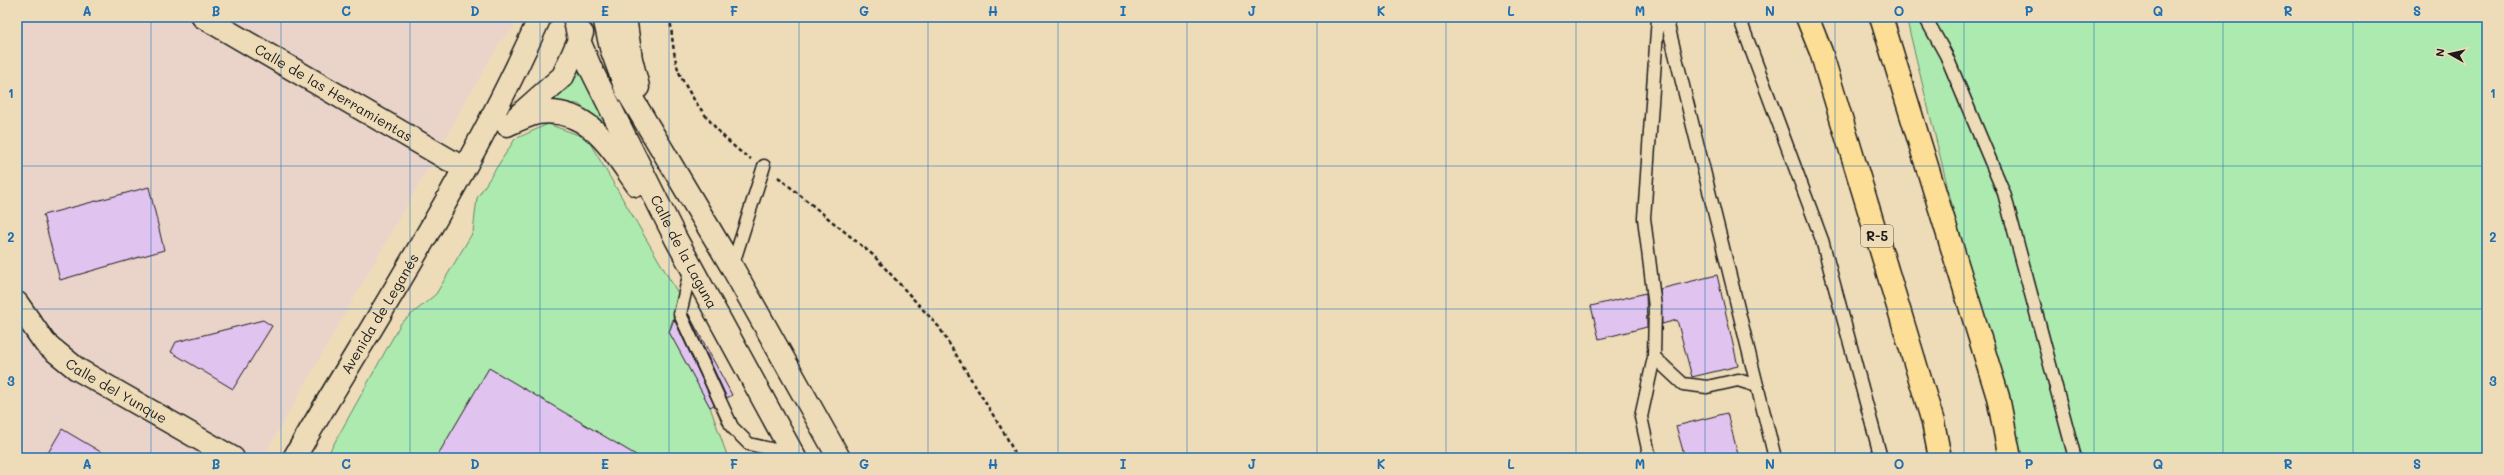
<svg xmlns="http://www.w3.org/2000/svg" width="2504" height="475" font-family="Mali,sans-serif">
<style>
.built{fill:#ead4ca}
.green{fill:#adeab0;stroke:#648366}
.building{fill:#e1c3f0;stroke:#1c1c1c}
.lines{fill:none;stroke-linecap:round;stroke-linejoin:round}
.lane-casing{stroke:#1c1c1c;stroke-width:15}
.street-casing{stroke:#1c1c1c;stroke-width:25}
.secondary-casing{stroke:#1c1c1c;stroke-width:25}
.highway-casing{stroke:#1c1c1c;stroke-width:25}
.path{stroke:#1c1c1c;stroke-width:2.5;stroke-dasharray:4 3;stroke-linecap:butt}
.lane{stroke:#eedcb9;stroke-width:12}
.street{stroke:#eedcb9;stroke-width:22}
.secondary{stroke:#eedcb9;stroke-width:22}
.highway{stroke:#fcde96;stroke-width:22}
.grid{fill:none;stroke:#1f6fb2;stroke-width:1;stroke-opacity:0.55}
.labels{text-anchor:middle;stroke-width:4;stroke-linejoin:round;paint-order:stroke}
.shield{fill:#eedcb9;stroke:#5b564b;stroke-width:1}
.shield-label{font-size:13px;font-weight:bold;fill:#1c1c1c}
.street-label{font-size:14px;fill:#1c1c1c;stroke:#eedcb9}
.neatline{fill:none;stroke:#1f6fb2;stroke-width:1.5}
.grid-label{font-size:13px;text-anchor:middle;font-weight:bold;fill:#1f6fb2}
</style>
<rect width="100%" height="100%" fill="#eedcb9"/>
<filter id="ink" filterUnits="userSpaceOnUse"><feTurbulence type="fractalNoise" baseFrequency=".025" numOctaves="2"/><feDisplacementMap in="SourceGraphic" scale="8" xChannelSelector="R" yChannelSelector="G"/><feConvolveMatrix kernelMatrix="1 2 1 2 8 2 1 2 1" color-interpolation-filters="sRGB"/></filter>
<g filter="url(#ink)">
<path class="built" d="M 17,17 L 524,17 L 500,42 L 263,458 L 17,458 Z"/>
<g class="green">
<path d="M 1906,17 L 2487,17 L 2487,458 L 2014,458 Z"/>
<path d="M 582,64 L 609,126 L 578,104 L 551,102 Z"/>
<path d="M 548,124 L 587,138 L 679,295 L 670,329 L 710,407 L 728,458 L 326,458 L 401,323 L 436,294 L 473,232 L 477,198 L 515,139 Z"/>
</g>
<g class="building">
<path d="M 149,187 L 164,250 L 60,280 L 43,215 Z"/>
<path d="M 1717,275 L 1738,366 L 1692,377 L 1677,320 L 1662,324 L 1660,289 Z"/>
<path d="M 1646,293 L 1647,327 L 1599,339 L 1591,306 Z"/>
<path d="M 688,313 L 732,395 L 727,398 Z"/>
<path d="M 674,319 L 714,405 L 710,407 L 669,332 Z"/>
<path d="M 263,320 L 272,326 L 233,389 L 171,352 L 176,342 Z"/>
<path d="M 489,368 L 567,414 L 641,458 L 436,458 Z"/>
<path d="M 1727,413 L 1739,458 L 1685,458 L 1676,426 Z"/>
<path d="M 62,429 L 111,458 L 45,458 Z"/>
</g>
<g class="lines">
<defs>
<g id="lane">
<path d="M 1666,17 L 1775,458"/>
<path d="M 1739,17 L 1822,240 L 1881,458"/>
<path d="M 1925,17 L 1946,55 L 2004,193 L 2075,458"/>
<path d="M 691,267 L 680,314 L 732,427 L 749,444 L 793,454"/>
<path d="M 732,267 L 764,166"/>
<path d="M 1654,357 L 1683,384 L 1707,387 L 1738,380 L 1757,386"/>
<path d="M 1650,458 L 1641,417 L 1654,357 L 1655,307 L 1644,218 L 1658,17"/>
</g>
<g id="street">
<path id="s1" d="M 203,17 L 463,168"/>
<path id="s2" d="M 17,303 L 45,343 L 77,369 L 233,458"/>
</g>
<g id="secondary">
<path id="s3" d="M 574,17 L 580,43 L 591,69 L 676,239 L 795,458"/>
<path d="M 604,17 L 611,48 L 626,89 L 732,267 L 839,458"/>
<path d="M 625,17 L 631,59 L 638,87"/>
<path d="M 518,116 L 563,76 L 582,33"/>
<path d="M 507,125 C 516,121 528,115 538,113 C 588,105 613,151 637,185"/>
<path id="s4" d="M 294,458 C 379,313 472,171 540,17"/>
</g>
<g id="highway">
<path d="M 1807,17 L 1821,52 L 1933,422 L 1940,458"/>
<path d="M 1881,17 L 1998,397 L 2010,458"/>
</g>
</defs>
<use href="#lane" class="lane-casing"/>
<use href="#street" class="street-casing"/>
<use href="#secondary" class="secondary-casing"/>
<use href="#highway" class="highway-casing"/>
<g class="path">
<path d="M 670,17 C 672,34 673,55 679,72 C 691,101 724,143 751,159"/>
<path d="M 778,177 L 873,255 L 939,327 L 1006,436 L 1017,458"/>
</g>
<use href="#lane" class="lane"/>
<use href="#street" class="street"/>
<use href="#secondary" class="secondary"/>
<use href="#highway" class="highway"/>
</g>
</g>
<path class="grid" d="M 151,17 L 151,458M 281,17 L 281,458M 410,17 L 410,458M 540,17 L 540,458M 669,17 L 669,458M 799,17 L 799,458M 928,17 L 928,458M 1058,17 L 1058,458M 1187,17 L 1187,458M 1317,17 L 1317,458M 1446,17 L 1446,458M 1576,17 L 1576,458M 1705,17 L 1705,458M 1835,17 L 1835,458M 1964,17 L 1964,458M 2094,17 L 2094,458M 2223,17 L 2223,458M 2353,17 L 2353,458M 17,166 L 2487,166M 17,309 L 2487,309"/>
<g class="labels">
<rect class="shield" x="1861" y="225" width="32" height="22" rx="3"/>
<g class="shield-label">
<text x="1877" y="241">R-5</text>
</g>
<g class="street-label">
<text dy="5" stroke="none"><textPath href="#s1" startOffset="151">Calle de las Herramientas</textPath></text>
<text dy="5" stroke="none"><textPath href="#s3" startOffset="260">Calle de la Laguna</textPath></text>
<text dy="5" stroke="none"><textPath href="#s4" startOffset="168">Avenida de Leganés</textPath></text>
<text dy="5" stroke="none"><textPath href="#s2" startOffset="135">Calle del Yunque</textPath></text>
</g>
</g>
<rect width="2504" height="475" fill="none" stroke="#eedcb9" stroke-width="44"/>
<g transform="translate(2450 54) rotate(278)" stroke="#eedcb9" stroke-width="3" paint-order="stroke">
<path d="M0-3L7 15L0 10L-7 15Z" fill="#1c1c1c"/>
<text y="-6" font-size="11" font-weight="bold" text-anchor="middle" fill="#1c1c1c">N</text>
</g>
<rect x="22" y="22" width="2460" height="431" class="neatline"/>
<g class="grid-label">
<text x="87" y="16">A</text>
<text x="216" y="16">B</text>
<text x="346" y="16">C</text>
<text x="475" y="16">D</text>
<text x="605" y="16">E</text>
<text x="734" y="16">F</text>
<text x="864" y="16">G</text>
<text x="993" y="16">H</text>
<text x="1123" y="16">I</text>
<text x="1252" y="16">J</text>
<text x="1381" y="16">K</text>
<text x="1511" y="16">L</text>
<text x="1640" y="16">M</text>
<text x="1770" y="16">N</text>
<text x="1899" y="16">O</text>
<text x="2029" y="16">P</text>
<text x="2158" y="16">Q</text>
<text x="2288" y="16">R</text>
<text x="2417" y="16">S</text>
<text x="11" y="98">1</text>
<text x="2493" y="98">1</text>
<text x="11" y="242">2</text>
<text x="2493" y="242">2</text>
<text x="11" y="386">3</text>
<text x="2493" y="386">3</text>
<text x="87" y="469">A</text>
<text x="216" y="469">B</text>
<text x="346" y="469">C</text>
<text x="475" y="469">D</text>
<text x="605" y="469">E</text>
<text x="734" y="469">F</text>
<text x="864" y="469">G</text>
<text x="993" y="469">H</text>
<text x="1123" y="469">I</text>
<text x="1252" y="469">J</text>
<text x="1381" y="469">K</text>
<text x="1511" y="469">L</text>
<text x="1640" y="469">M</text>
<text x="1770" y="469">N</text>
<text x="1899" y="469">O</text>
<text x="2029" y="469">P</text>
<text x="2158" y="469">Q</text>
<text x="2288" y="469">R</text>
<text x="2417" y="469">S</text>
</g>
</svg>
